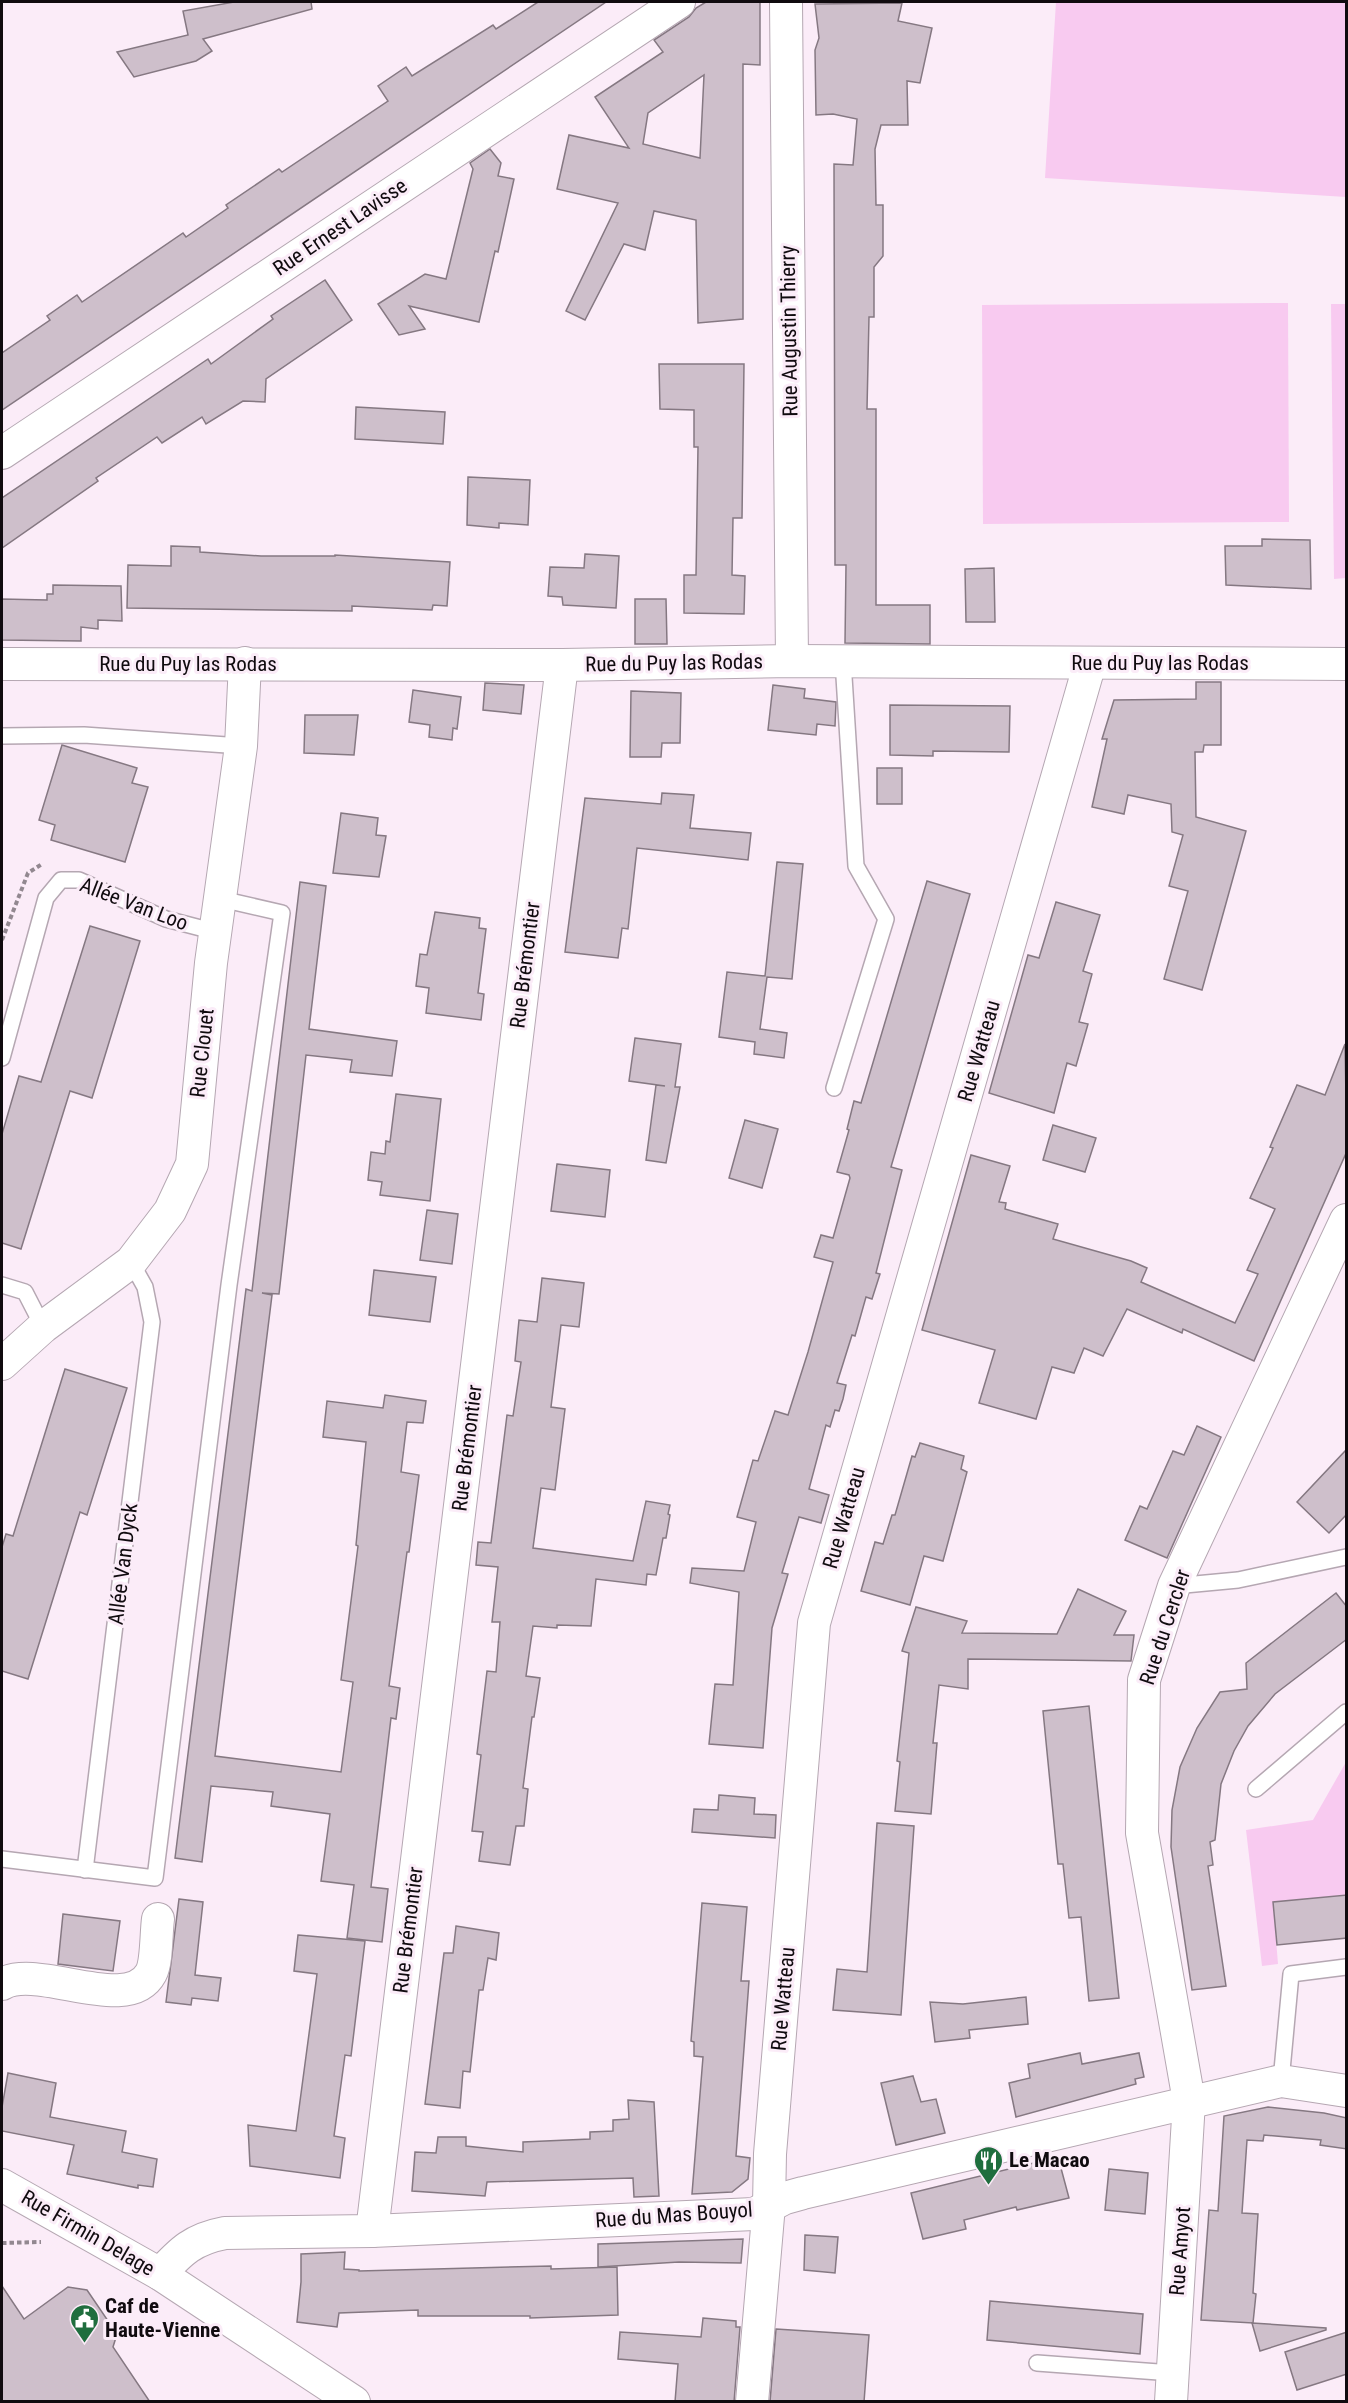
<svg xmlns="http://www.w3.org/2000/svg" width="1348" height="2403" font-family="'Roboto Condensed',sans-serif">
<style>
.green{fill:#f8caf0}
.building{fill:#cebfcb;stroke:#857882;stroke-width:1.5;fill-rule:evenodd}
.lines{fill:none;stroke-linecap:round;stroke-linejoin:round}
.lane-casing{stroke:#b5a7b2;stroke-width:18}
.street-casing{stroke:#b5a7b2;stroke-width:34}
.path{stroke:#928890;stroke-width:4;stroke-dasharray:4.5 3;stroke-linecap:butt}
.lane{stroke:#fff;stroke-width:15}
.street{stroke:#fff;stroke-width:32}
.labels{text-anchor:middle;stroke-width:6;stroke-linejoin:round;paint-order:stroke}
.street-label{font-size:21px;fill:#100b0f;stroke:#fbecf8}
.poi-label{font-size:21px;font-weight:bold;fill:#100b0f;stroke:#fbecf8;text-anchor:start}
</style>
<rect width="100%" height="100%" fill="#fbecf8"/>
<g class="green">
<path d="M 1056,2 L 1346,2 L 1346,197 L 1045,178 Z"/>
<path d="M 1288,303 L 1289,522 L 983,524 L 982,305 Z"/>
<path d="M 1331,304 L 1346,304 L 1346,578 L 1334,579 Z"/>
<path d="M 1346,1762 L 1346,1895 L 1273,1902 L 1278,1964 L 1262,1966 L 1246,1830 L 1313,1820 Z"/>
</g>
<g class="building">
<path d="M 234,2 L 311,2 L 312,9 L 203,39 L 212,51 L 196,61 L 134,77 L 117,52 L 188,35 L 183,11 Z"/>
<path d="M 538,2 L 606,2 L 2,410 L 2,353 L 50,320 L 47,316 L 77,295 L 82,302 L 183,233 L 186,237 L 228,208 L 226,205 L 279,169 L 282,172 L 388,101 L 378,86 L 406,67 L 412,76 L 493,25 L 496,29 Z"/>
<path d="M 706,2 L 760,2 L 760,65 L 743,64 L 743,319 L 698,323 L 696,220 L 654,211 L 645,250 L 624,244 L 585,320 L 566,311 L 618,203 L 557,189 L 569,135 L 629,148 L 595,97 L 663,52 L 654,40 L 689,17 L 696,8 ZM 704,75 L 700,158 L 643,144 L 648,113 Z"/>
<path d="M 902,3 L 898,21 L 932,28 L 920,83 L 907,81 L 908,125 L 881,125 L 875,149 L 876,205 L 883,205 L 883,256 L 874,267 L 874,317 L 869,317 L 867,409 L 876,409 L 876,605 L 930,605 L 930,644 L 845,643 L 846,565 L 835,565 L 834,164 L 853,165 L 857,119 L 833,114 L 816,115 L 815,50 L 819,38 L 815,4 Z"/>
<path d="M 490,149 L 501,163 L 498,176 L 514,179 L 498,252 L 495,251 L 479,322 L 409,306 L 425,329 L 399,335 L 378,304 L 425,274 L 446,279 L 473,169 L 470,163 Z"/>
<path d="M 325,280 L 352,320 L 266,379 L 265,402 L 243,401 L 206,424 L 202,417 L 162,443 L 157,437 L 96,478 L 98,481 L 2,548 L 2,498 L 208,359 L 211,364 L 273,319 L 271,316 Z"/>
<path d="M 659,364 L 744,364 L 742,518 L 733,518 L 732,575 L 745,576 L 744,614 L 684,613 L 684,575 L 696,575 L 698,447 L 694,447 L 694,410 L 660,409 Z"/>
<path d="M 356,407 L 445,412 L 443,444 L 355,439 Z"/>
<path d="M 468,477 L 530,480 L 528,525 L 499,523 L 499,528 L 467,525 Z"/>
<path d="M 1262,539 L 1310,540 L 1311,589 L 1226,585 L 1225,546 L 1262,546 Z"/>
<path d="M 171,546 L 200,547 L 200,552 L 261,556 L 335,556 L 335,555 L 450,562 L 447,606 L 433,605 L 432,610 L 352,606 L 352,611 L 127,608 L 128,565 L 171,566 Z"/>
<path d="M 585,554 L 619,556 L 616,608 L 563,605 L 562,597 L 548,596 L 550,567 L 584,568 Z"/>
<path d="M 994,568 L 995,622 L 966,622 L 965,569 Z"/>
<path d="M 53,585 L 121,586 L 122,621 L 98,620 L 98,629 L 81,627 L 81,641 L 2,640 L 2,599 L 47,600 L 47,594 L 53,594 Z"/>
<path d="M 635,599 L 666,599 L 667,644 L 635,644 Z"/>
<path d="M 1196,682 L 1221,682 L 1221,745 L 1204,745 L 1203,752 L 1195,752 L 1196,817 L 1246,831 L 1202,990 L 1164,979 L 1188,891 L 1169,886 L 1183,835 L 1172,832 L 1171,804 L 1128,795 L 1124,814 L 1092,807 L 1107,739 L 1102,739 L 1114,700 L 1196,699 Z"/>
<path d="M 485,683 L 524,685 L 521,714 L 483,710 Z"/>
<path d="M 773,685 L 805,689 L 804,698 L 836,702 L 835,726 L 817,724 L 816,735 L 768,730 Z"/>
<path d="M 413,690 L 461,697 L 457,729 L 453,728 L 452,740 L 429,737 L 430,725 L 409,722 Z"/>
<path d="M 631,691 L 681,693 L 680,743 L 662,743 L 661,757 L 630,757 Z"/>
<path d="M 890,705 L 1010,706 L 1009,752 L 933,751 L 933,756 L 890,755 Z"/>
<path d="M 305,715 L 358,715 L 354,755 L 304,753 Z"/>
<path d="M 62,745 L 137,768 L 132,783 L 148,787 L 125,862 L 51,840 L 55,825 L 39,820 Z"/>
<rect x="877" y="768" width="25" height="36"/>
<path d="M 662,793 L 694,795 L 690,828 L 751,833 L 748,860 L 637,848 L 628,929 L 622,928 L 618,958 L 565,952 L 585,798 L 661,804 Z"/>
<path d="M 341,813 L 378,818 L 376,835 L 386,836 L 379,877 L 333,873 Z"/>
<path d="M 777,862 L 803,864 L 792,979 L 767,977 L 760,1029 L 787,1033 L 784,1058 L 754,1054 L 755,1042 L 719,1037 L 727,972 L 765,976 Z"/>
<path d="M 927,881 L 970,894 L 891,1167 L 902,1170 L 876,1273 L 880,1274 L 872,1299 L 866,1297 L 855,1336 L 852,1335 L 837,1383 L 846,1385 L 843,1399 L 839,1411 L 835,1410 L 830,1427 L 826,1425 L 809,1489 L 829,1495 L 821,1523 L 799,1517 L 782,1573 L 788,1574 L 772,1628 L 763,1748 L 709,1744 L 715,1684 L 733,1685 L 739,1592 L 690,1583 L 692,1568 L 744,1571 L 756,1522 L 737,1517 L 753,1460 L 758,1461 L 775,1411 L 788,1415 L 808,1352 L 833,1262 L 814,1257 L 821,1235 L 833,1238 L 850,1178 L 849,1175 L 837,1172 L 849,1130 L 847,1129 L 854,1101 L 861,1103 Z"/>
<path d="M 300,882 L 326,886 L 309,1029 L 397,1041 L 392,1076 L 350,1072 L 352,1060 L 306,1055 L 279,1294 L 262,1293 L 272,1295 L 215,1756 L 341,1772 L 353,1682 L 341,1680 L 358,1546 L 356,1545 L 366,1442 L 323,1437 L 327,1401 L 383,1408 L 385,1395 L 426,1401 L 423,1423 L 407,1422 L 401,1472 L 419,1475 L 409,1552 L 407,1552 L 389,1686 L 400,1688 L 396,1719 L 391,1718 L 371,1887 L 388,1889 L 382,1942 L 347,1938 L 354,1885 L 321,1881 L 330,1814 L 271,1806 L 273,1792 L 211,1786 L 202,1862 L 175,1858 L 246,1289 L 252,1291 Z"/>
<path d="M 1056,902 L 1100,915 L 1083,971 L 1092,974 L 1079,1022 L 1088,1024 L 1076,1066 L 1067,1063 L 1054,1113 L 989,1093 L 1028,955 L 1039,958 Z"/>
<path d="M 435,912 L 480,918 L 479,928 L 486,929 L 478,993 L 484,994 L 481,1020 L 426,1013 L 429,988 L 416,986 L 420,954 L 427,955 Z"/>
<path d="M 90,926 L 140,941 L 92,1098 L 70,1091 L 21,1249 L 2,1243 L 2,1134 L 19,1076 L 41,1082 Z"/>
<path d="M 635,1038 L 681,1044 L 675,1087 L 680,1087 L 666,1163 L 646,1160 L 656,1085 L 665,1086 L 629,1081 Z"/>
<path d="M 1345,1044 L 1347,1151 L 1254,1361 L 1183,1329 L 1182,1333 L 1127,1309 L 1103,1356 L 1084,1348 L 1074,1373 L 1052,1367 L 1036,1419 L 979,1403 L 995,1350 L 922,1330 L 971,1155 L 1010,1166 L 999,1202 L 1006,1203 L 1005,1209 L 1058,1224 L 1053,1239 L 1131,1261 L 1147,1268 L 1141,1282 L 1235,1323 L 1258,1274 L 1247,1270 L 1275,1209 L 1250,1198 L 1273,1148 L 1270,1147 L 1297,1085 L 1325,1095 Z"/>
<path d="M 396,1094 L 441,1099 L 430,1201 L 380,1195 L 382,1182 L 368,1180 L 371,1152 L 385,1154 L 386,1141 L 390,1142 Z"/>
<path d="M 745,1120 L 778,1129 L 762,1188 L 729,1178 Z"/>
<path d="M 1053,1125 L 1096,1138 L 1085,1172 L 1043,1160 Z"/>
<path d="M 557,1164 L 610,1170 L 605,1217 L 551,1211 Z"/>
<path d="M 427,1210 L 458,1214 L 452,1264 L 420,1260 Z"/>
<path d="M 374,1270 L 436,1277 L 430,1322 L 369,1315 Z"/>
<path d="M 542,1278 L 584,1283 L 579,1327 L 561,1325 L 551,1407 L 565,1409 L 560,1449 L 555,1490 L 541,1488 L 533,1548 L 633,1561 L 646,1501 L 670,1505 L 668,1514 L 670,1515 L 666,1538 L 663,1538 L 656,1575 L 647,1574 L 646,1585 L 596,1579 L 591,1626 L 557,1625 L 557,1628 L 533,1626 L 526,1676 L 540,1678 L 534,1717 L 532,1717 L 523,1788 L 528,1789 L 524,1826 L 516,1826 L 510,1865 L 479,1861 L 483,1832 L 472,1831 L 481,1755 L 477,1754 L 487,1671 L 496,1672 L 500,1622 L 492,1622 L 498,1567 L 476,1565 L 478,1542 L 491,1543 L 507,1415 L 513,1416 L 521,1362 L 515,1361 L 519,1320 L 537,1322 Z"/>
<path d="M 65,1369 L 127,1388 L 87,1515 L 80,1512 L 28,1679 L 2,1671 L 2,1547 L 6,1534 L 13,1536 Z"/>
<path d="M 1197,1426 L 1221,1437 L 1167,1558 L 1125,1540 L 1140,1506 L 1147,1509 L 1173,1451 L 1184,1455 Z"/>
<path d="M 920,1443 L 964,1456 L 961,1469 L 967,1472 L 943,1561 L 924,1556 L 910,1605 L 861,1591 L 875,1542 L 883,1544 L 892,1515 L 895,1515 L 912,1456 L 915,1457 Z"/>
<path d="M 1347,1449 L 1347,1514 L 1329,1533 L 1297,1502 Z"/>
<path d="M 1078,1589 L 1126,1611 L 1114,1635 L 1134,1635 L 1131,1661 L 968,1659 L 968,1689 L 939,1685 L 933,1743 L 937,1743 L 931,1814 L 895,1811 L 900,1762 L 897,1761 L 909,1653 L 902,1651 L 916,1607 L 967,1621 L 962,1633 L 1057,1634 Z"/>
<path d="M 1336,1593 L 1347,1607 L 1347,1639 L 1275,1694 L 1248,1726 L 1234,1751 L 1221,1784 L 1215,1840 L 1210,1842 L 1213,1865 L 1208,1866 L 1226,1986 L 1192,1990 L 1171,1847 L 1172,1810 L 1180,1767 L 1197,1728 L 1220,1692 L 1247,1689 L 1246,1663 Z"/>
<path d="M 1089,1706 L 1119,1998 L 1089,2001 L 1081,1917 L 1069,1918 L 1063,1864 L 1058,1864 L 1043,1711 Z"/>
<path d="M 719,1795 L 755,1798 L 754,1814 L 776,1815 L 775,1838 L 692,1832 L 694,1809 L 718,1810 Z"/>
<path d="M 877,1823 L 914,1826 L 901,2015 L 833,2010 L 837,1969 L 867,1972 Z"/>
<path d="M 1347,1895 L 1347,1938 L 1277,1945 L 1273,1902 Z"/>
<path d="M 179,1899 L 203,1902 L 195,1975 L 221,1978 L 218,2001 L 192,1998 L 191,2005 L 166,2002 Z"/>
<path d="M 702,1903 L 747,1907 L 741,1981 L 749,1981 L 736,2156 L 750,2158 L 748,2179 L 732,2192 L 692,2194 L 703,2057 L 694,2056 L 694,2042 L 691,2041 Z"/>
<path d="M 63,1914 L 120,1921 L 113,1971 L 58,1964 Z"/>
<path d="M 456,1926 L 499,1933 L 496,1960 L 488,1958 L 483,1990 L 479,1990 L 470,2072 L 463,2071 L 460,2108 L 425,2104 L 444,1953 L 453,1953 Z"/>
<path d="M 298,1935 L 365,1941 L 351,2056 L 345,2055 L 334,2136 L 345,2138 L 340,2178 L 250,2166 L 248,2125 L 296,2131 L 317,1974 L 294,1971 Z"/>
<path d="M 1026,1997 L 1028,2024 L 969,2030 L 970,2038 L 935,2042 L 930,2002 L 963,2004 Z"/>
<path d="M 1080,2053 L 1082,2064 L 1139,2053 L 1144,2077 L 1135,2079 L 1136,2084 L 1016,2117 L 1009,2083 L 1030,2078 L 1028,2064 Z"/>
<path d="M 8,2073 L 56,2083 L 50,2117 L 126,2131 L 122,2152 L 157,2159 L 153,2187 L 138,2185 L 138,2188 L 67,2174 L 74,2145 L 2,2131 L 2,2107 Z"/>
<path d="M 913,2076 L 921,2102 L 936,2099 L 945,2133 L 896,2145 L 881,2083 Z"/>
<path d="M 628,2100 L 654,2102 L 659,2196 L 634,2197 L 633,2178 L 487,2182 L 485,2196 L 412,2191 L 415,2152 L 436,2153 L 438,2137 L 466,2137 L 466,2146 L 523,2152 L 523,2142 L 590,2139 L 590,2132 L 613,2131 L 613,2120 L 629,2119 Z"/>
<path d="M 1268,2107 L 1324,2113 L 1347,2118 L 1347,2149 L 1320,2145 L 1321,2140 L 1264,2135 L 1263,2141 L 1247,2140 L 1242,2213 L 1258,2214 L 1253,2293 L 1256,2294 L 1253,2323 L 1201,2320 L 1209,2210 L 1218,2211 L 1224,2116 Z"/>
<path d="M 1058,2157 L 1069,2198 L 1017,2210 L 1016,2207 L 964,2220 L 966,2229 L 923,2239 L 911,2193 Z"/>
<path d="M 1109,2169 L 1148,2173 L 1145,2214 L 1105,2210 Z"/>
<path d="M 805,2235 L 838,2237 L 835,2273 L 804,2270 Z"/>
<path d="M 743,2239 L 741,2263 L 679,2262 L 598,2267 L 598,2244 Z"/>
<path d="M 345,2252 L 344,2269 L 359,2270 L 359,2271 L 551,2266 L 551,2269 L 617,2267 L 618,2315 L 530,2318 L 530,2316 L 418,2316 L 418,2310 L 339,2313 L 337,2327 L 297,2322 L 301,2282 L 301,2254 Z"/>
<path d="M 2,2286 L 24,2319 L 68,2287 L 87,2290 L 117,2334 L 113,2347 L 150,2402 L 2,2402 Z"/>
<path d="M 990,2301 L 1143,2314 L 1140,2354 L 987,2340 Z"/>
<path d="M 703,2318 L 736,2321 L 736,2327 L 740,2327 L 734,2402 L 675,2402 L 678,2364 L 618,2359 L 620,2332 L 701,2337 Z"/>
<path d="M 1252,2323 L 1326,2328 L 1326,2330 L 1260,2351 Z"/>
<path d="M 776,2329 L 869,2335 L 864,2402 L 770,2402 Z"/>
<path d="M 1347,2332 L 1347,2374 L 1297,2390 L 1285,2352 Z"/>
</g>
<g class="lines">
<defs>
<g id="lane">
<path d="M 2,736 L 84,735 L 241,746"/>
<path d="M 2,1058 L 46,898 L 61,880 L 79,880 L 166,919 L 216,932"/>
<path d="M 834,1088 L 886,919 L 856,866 L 843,661"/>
<path d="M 2,1285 L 25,1292 L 43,1327"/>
<path d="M 1174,1586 L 1238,1580 L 1346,1557"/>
<path d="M 1256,1789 L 1346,1712"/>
<path d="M 2,1859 L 155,1878 L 229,1285 L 282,913 L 221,899"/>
<path d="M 85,1870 L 152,1322 L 145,1287 L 131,1262"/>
<path d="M 1281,2081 L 1291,1974 L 1346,1967"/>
<path d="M 1037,2363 L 1172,2373"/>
</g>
<g id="street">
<path d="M 786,2 L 792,661"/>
<path d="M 2,453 L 679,2"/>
<path d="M 2,664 L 562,665 L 792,661 L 1346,664"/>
<path d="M 2,1364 L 43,1327 L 131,1262 L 170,1211 L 192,1164 L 211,963 L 241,746 L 245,663"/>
<path d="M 2,1984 C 38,1963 128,2016 151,1973 C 157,1962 156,1933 158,1919"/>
<path d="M 2,2185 L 160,2274 L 354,2402"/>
<path d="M 372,2231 L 562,665"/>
<path d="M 160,2274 C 181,2251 193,2239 225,2233 L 372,2231 L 754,2214 L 785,2198 L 803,2193 L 1281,2081 L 1346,2091"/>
<path d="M 752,2402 L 769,2205 L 770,2154 L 814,1623 L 1090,663"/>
<path d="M 1171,2402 L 1189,2101 L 1142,1833 L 1144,1680 L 1174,1586 L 1346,1220"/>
</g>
</defs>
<use href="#lane" class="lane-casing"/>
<use href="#street" class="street-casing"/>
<g class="path">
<path d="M 2,940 L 28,873 L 42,864"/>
<path d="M 2,2243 L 41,2242"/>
</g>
<use href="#lane" class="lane"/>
<use href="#street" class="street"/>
</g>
<defs>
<symbol id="restaurant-pin" viewBox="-11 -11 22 30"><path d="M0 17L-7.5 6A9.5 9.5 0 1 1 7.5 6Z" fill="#1f6e3e" stroke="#fbecf8"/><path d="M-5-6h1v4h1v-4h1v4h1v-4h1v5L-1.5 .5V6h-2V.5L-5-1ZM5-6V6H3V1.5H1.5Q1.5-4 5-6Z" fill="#fff"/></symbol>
<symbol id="civic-pin" viewBox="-11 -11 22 30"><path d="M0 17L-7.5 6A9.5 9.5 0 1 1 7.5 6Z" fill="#1f6e3e" stroke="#fbecf8"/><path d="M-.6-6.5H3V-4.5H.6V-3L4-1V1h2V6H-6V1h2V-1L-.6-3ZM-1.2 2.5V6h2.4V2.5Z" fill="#fff"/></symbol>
</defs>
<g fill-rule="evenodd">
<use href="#restaurant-pin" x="972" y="2144" width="33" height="45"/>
<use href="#civic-pin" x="68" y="2302" width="33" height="45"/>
</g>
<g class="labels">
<g class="street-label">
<text transform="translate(340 227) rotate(-34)" y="7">Rue Ernest Lavisse</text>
<text transform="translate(789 331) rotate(-91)" y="7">Rue Augustin Thierry</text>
<text transform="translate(674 663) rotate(-1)" y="7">Rue du Puy las Rodas</text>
<text x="1160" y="670">Rue du Puy las Rodas</text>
<text x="188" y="671">Rue du Puy las Rodas</text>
<text transform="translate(134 904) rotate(21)" y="7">Allée Van Loo</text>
<text transform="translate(525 965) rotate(-83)" y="7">Rue Brémontier</text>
<text transform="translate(979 1051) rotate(-74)" y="7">Rue Watteau</text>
<text transform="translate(202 1053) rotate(-84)" y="7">Rue Clouet</text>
<text transform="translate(467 1448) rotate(-83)" y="7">Rue Brémontier</text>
<text transform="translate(844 1518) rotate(-74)" y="7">Rue Watteau</text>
<text transform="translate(123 1564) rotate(-83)" y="7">Allée Van Dyck</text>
<text transform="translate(1165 1627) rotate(-72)" y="7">Rue du Cercler</text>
<text transform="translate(408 1930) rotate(-83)" y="7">Rue Brémontier</text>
<text transform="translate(783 1999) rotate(-85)" y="7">Rue Watteau</text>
<text transform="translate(674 2215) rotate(-4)" y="7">Rue du Mas Bouyol</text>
<text transform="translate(88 2233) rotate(30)" y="7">Rue Firmin Delage</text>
<text transform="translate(1180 2251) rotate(-86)" y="7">Rue Amyot</text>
</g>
<g class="poi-label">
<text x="1009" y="2167">Le Macao</text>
<text x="105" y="2313">Caf de<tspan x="105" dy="24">Haute-Vienne</tspan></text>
</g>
</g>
<rect width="1348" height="2403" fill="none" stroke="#100b0f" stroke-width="6"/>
</svg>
